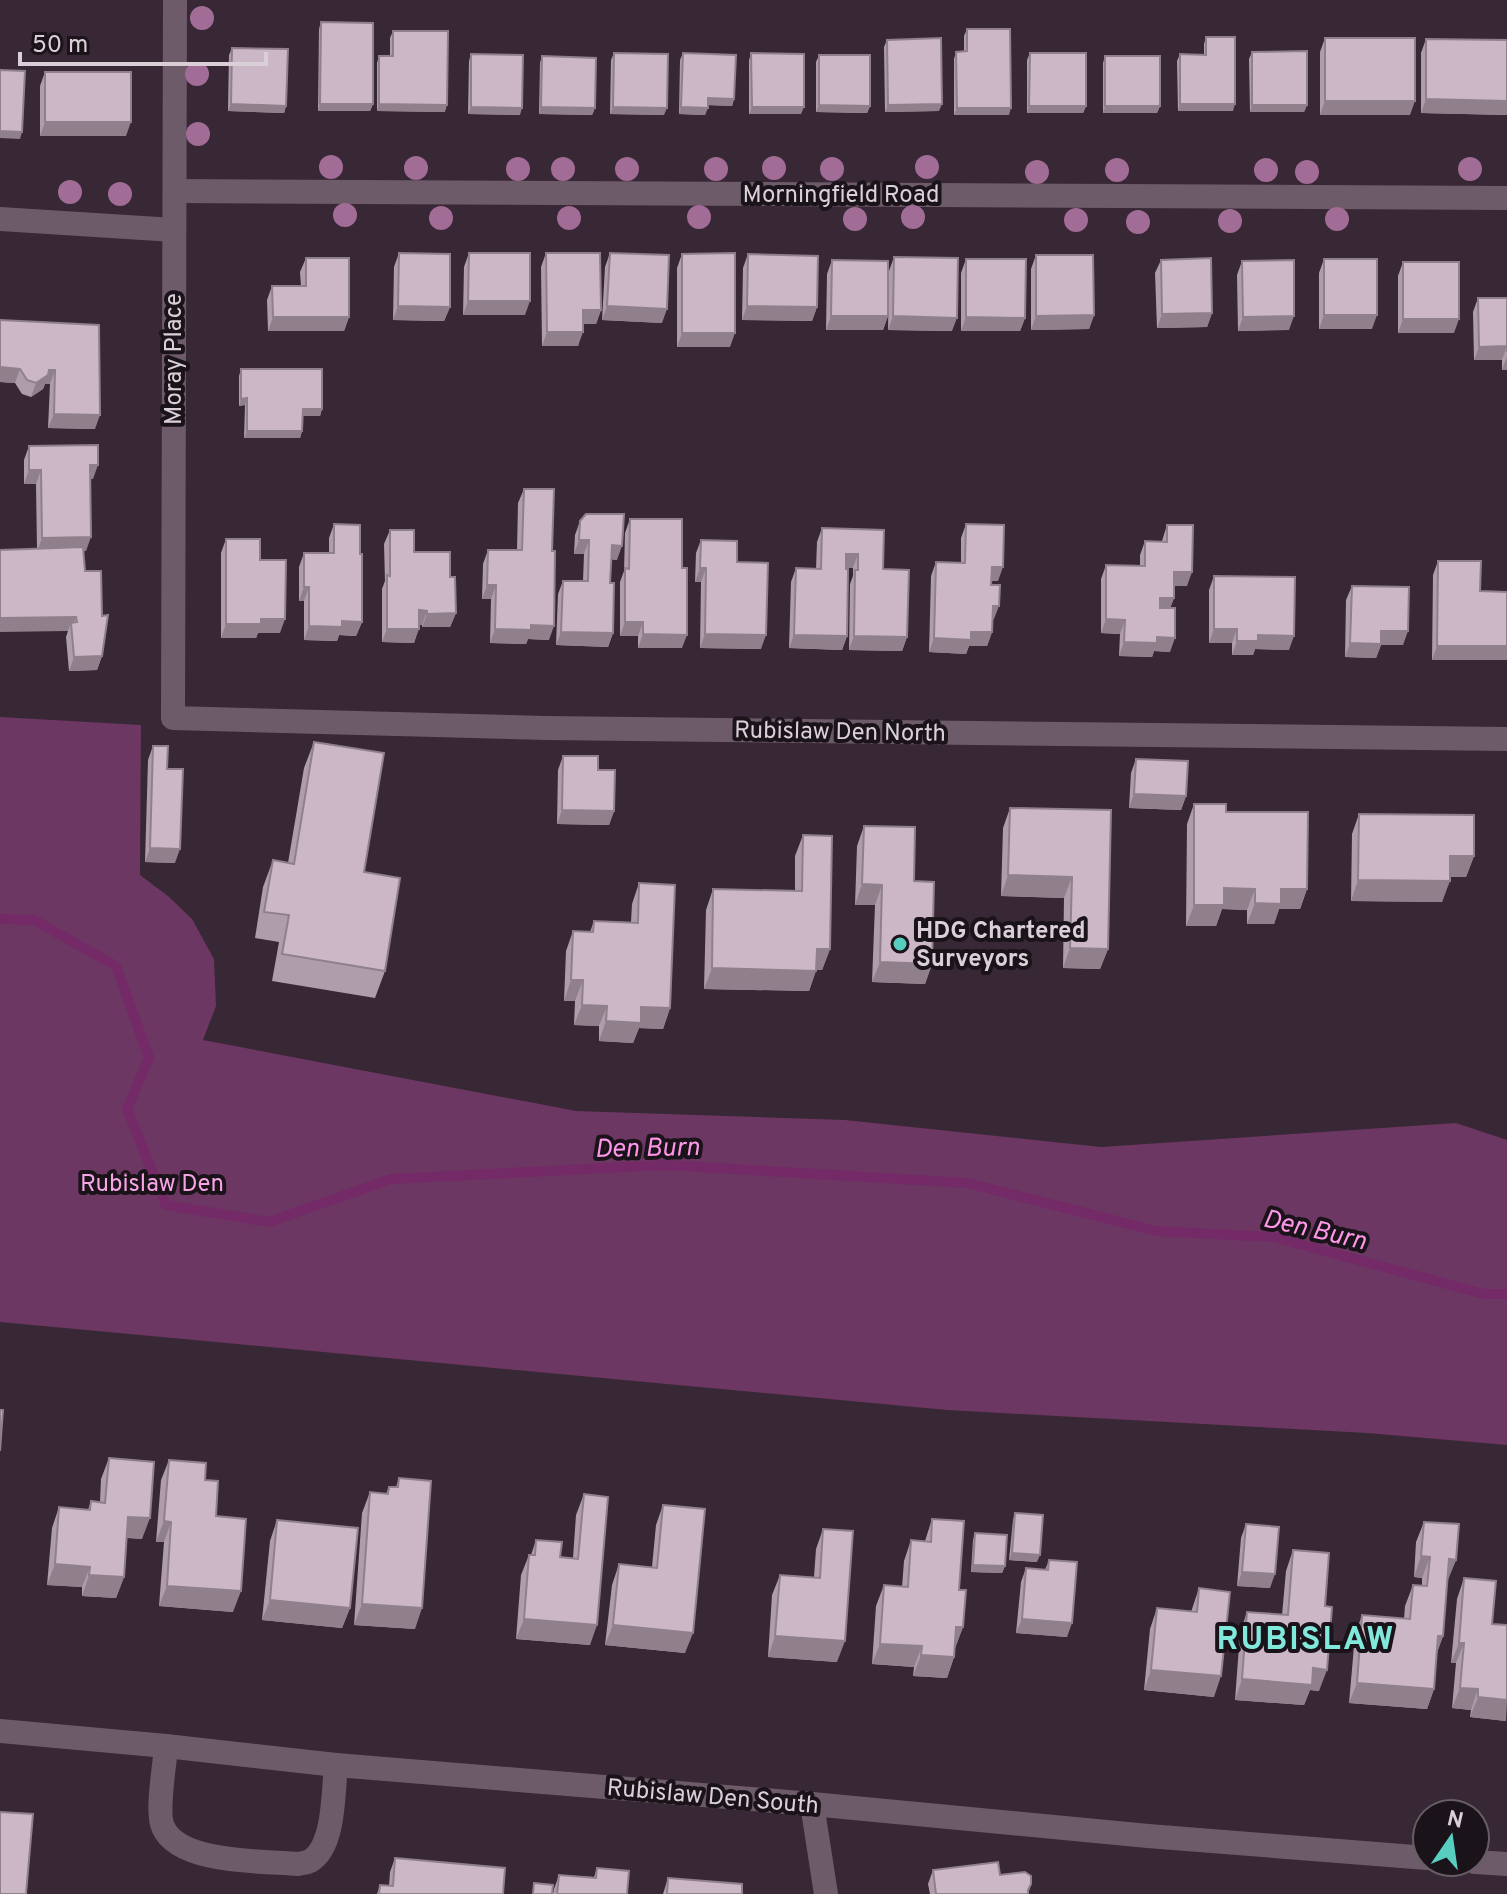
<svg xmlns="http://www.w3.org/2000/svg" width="1507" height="1894" font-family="Overpass,sans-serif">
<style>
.green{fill:#6c3762}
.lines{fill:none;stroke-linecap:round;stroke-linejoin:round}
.stream{stroke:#742a67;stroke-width:10}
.minor{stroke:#6e5b69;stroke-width:24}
.tree{fill:#a16c95}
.wall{fill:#af9dab}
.shaded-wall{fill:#8f808b}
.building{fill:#ccb7c7;stroke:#8f808b;stroke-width:2}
.poi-dot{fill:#58cec0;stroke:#1a1319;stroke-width:3}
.labels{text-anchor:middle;stroke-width:8;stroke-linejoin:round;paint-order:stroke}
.street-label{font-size:24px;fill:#dacfd7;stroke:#1a1319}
.poi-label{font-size:24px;font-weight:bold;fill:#dacfd7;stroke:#1a1319;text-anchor:start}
.park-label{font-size:24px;fill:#f7a4e5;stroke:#1a1319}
.water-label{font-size:26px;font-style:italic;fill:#fd96e8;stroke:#1a1319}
.district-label{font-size:32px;font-weight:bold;letter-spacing:2px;fill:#81e9dc;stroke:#1a1319}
</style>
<rect width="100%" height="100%" fill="#382734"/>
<path class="green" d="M 0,717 L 141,725 L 140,875 L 168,896 L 192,919 L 214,959 L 216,1006 L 203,1040 L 576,1111 L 845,1120 L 1101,1147 L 1456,1123 L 1507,1140 L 1507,1445 L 1367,1433 L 947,1410 L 0,1322 Z"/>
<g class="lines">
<path class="stream" d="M 0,919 L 34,920 L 116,966 L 149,1058 L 127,1109 L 166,1205 L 269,1222 L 391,1179 L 666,1165 L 967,1183 L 1156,1231 L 1273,1237 L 1484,1294 L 1507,1294"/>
<g class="minor">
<path d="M 175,0 L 173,718 L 546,728 L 1507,739"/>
<path d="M 175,191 L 1507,198"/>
<path d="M 0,219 L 174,230"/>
<path d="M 0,1731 L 166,1746 L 336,1765 L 812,1804 L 1148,1836 L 1427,1858"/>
<path d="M 166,1746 C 165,1764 156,1812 163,1827 C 179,1864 263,1861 298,1864 C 302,1863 306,1863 310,1861 C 335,1847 333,1791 336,1765"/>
<path d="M 812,1804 L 826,1894"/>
<path d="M 1475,1862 L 1507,1864"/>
</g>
</g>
<g class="tree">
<circle cx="202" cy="18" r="12"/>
<circle cx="197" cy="74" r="12"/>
<circle cx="198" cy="134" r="12"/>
<circle cx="331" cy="167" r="12"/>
<circle cx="927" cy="167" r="12"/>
<circle cx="416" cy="168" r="12"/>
<circle cx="774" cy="168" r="12"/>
<circle cx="518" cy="169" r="12"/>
<circle cx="563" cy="169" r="12"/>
<circle cx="627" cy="169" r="12"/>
<circle cx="716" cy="169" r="12"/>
<circle cx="832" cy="169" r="12"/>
<circle cx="1470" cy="169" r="12"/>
<circle cx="1117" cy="170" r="12"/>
<circle cx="1266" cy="170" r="12"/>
<circle cx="1037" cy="172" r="12"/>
<circle cx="1307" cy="172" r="12"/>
<circle cx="70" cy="192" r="12"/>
<circle cx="120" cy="194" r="12"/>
<circle cx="345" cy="215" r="12"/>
<circle cx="699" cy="217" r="12"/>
<circle cx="913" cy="217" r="12"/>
<circle cx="441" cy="218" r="12"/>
<circle cx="569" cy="218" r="12"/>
<circle cx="855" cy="219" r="12"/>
<circle cx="1337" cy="219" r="12"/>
<circle cx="1076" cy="220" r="12"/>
<circle cx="1230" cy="221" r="12"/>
<circle cx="1138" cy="222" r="12"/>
</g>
<g class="wall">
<path d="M 321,22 L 373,104 L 370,111 L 318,111 L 319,29 Z"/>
<path d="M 967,29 L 1009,115 L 954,115 L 954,59 L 956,52 L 964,51 L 964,36 Z"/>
<path d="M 393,31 L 445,112 L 377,111 L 377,63 L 379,56 L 390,56 L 390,38 Z"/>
<path d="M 1206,37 L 1233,111 L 1178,111 L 1177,61 L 1180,54 L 1204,55 L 1204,44 Z"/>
<path d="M 1325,38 L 1410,115 L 1320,115 L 1320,52 Z"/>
<path d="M 1426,39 L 1507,40 L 1507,115 L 1421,113 L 1421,53 Z"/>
<path d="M 887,40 L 939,111 L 885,112 L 884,47 Z"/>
<path d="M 232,48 L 286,106 L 284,113 L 228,111 L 229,55 Z"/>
<path d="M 1252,52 L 1307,105 L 1304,112 L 1250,112 L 1249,59 Z"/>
<path d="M 614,53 L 664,115 L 610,114 L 611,60 Z"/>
<path d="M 683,53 L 734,99 L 732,106 L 708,105 L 705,115 L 679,114 L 680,60 Z"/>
<path d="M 751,53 L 801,114 L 749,114 L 749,60 Z"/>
<path d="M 1030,53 L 1086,106 L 1083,113 L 1027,113 L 1027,60 Z"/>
<path d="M 471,54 L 520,115 L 468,114 L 469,61 Z"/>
<path d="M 819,55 L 870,106 L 867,113 L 816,112 L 816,62 Z"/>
<path d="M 542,56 L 595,108 L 592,115 L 539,114 L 540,63 Z"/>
<path d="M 1105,56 L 1160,106 L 1157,113 L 1103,113 L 1103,63 Z"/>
<path d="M 45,72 L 126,136 L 40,136 L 40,86 Z"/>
<path d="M 399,253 L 450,307 L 444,321 L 393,320 L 394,267 Z"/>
<path d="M 469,253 L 525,315 L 463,315 L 464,267 Z"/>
<path d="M 546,253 L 601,310 L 596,324 L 583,324 L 578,346 L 542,346 L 541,267 Z"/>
<path d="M 610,253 L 662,323 L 602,320 L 605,267 Z"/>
<path d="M 682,254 L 730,347 L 677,347 L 677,268 Z"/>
<path d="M 748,254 L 817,307 L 812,321 L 742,320 L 743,268 Z"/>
<path d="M 1036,255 L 1094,315 L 1089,329 L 1031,330 L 1031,269 Z"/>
<path d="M 894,257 L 952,331 L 888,330 L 889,271 Z"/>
<path d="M 306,258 L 349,317 L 344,331 L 268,331 L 267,300 L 272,286 L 301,286 L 300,272 Z"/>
<path d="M 966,259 L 1025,318 L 1020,331 L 961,331 L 961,273 Z"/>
<path d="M 1324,259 L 1372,329 L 1319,329 L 1319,273 Z"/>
<path d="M 832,260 L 888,316 L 883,330 L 826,330 L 827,274 Z"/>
<path d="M 1161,260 L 1212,313 L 1207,327 L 1157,328 L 1155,273 Z"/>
<path d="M 1242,261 L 1289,330 L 1238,331 L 1237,275 Z"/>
<path d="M 1403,262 L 1454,333 L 1398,333 L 1398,276 Z"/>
<path d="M 1478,298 L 1507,298 L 1507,370 L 1502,370 L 1502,360 L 1474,360 L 1473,312 Z"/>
<path d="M 0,320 L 99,325 L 95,429 L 48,428 L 50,384 L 45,384 L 43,389 L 31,397 L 22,394 L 15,383 L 0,382 Z"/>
<path d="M 241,369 L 322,409 L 320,416 L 303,416 L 302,431 L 300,438 L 244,438 L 245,405 L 239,406 L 239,376 Z"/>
<path d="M 29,446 L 93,479 L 90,479 L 86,551 L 83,551 L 85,571 L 102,656 L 97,670 L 69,671 L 66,637 L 68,631 L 37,549 L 36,484 L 24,484 L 24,460 Z"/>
<path d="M 524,489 L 549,640 L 528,639 L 526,644 L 490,643 L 491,599 L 482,599 L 483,564 L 488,550 L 517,550 L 518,503 Z"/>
<path d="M 630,519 L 682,648 L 638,648 L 638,636 L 620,636 L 620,582 L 624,571 L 625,533 Z"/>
<path d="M 580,521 L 617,560 L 611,559 L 610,583 L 613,633 L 608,647 L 556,645 L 558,594 L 563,581 L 583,581 L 584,554 L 574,554 L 575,535 Z"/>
<path d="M 334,524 L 362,622 L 356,636 L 339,635 L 337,641 L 304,640 L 304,601 L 299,601 L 299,567 L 304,553 L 329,553 L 329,538 Z"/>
<path d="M 966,524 L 998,581 L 991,581 L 994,619 L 992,620 L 992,632 L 987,646 L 969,646 L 966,654 L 929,652 L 931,576 L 936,562 L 961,563 L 961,538 Z"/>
<path d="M 1167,525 L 1187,586 L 1174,586 L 1174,598 L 1170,608 L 1170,652 L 1154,651 L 1152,657 L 1119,656 L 1120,634 L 1101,633 L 1101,579 L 1106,565 L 1140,566 L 1140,555 L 1145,541 L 1162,541 Z"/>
<path d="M 822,528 L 883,569 L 907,637 L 902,651 L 849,650 L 850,584 L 853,576 L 853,568 L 846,568 L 847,636 L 842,650 L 789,648 L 791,582 L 796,568 L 816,569 L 817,542 Z"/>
<path d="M 390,530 L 414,552 L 450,577 L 456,613 L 450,627 L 422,627 L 422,625 L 419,625 L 414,643 L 382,642 L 382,589 L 385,581 L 384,544 Z"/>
<path d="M 226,539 L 260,560 L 280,633 L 258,633 L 256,638 L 221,638 L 221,553 Z"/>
<path d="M 701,540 L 737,562 L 761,649 L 700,648 L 701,582 L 695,582 L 696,553 Z"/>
<path d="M 1438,561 L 1480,591 L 1507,592 L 1507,660 L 1432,660 L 1433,575 Z"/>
<path d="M 1214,576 L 1289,650 L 1255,649 L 1253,655 L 1232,655 L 1232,643 L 1209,643 L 1209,590 Z"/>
<path d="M 1352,586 L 1403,645 L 1381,645 L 1376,658 L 1345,657 L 1346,600 Z"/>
<path d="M 314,742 L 364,872 L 385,971 L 375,998 L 272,981 L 279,942 L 255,938 L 263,887 L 273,860 L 288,863 L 304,768 Z"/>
<path d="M 153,746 L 167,769 L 175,863 L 145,862 L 148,760 Z"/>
<path d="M 563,756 L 614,811 L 609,825 L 557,824 L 558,770 Z"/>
<path d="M 1136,759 L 1186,796 L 1181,810 L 1129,808 L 1131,773 Z"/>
<path d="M 1194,804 L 1226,812 L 1307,889 L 1300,909 L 1279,909 L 1274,924 L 1247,924 L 1247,910 L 1222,909 L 1216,926 L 1186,926 L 1187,824 Z"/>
<path d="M 1010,808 L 1111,810 L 1108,949 L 1100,969 L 1063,968 L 1064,898 L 1001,896 L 1003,828 Z"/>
<path d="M 1359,814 L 1474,856 L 1466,877 L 1450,877 L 1442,902 L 1351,901 L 1352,834 Z"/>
<path d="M 864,826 L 914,881 L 932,964 L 925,984 L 872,982 L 875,905 L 855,905 L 857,846 Z"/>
<path d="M 803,835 L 830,949 L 822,970 L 816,970 L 809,991 L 704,989 L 706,910 L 713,889 L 795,891 L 795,856 Z"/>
<path d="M 639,883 L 670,1008 L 663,1029 L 639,1028 L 633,1043 L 599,1041 L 599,1026 L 574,1025 L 575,1001 L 564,1001 L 566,951 L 573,931 L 590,932 L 594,921 L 631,922 L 632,904 Z"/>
<path d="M 109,1458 L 142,1539 L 127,1538 L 124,1577 L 116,1598 L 82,1596 L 82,1587 L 47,1585 L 52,1528 L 59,1507 L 88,1510 L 91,1501 L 100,1502 L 101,1479 Z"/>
<path d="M 169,1460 L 205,1480 L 216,1516 L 233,1612 L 159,1606 L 164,1542 L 156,1542 L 161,1480 Z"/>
<path d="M 399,1478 L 415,1629 L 354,1625 L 362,1513 L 370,1492 L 386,1494 L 389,1487 L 396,1487 Z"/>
<path d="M 584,1494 L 590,1645 L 516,1639 L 521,1575 L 529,1555 L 531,1555 L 536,1540 L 560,1557 L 573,1558 L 576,1515 Z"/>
<path d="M 663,1505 L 685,1653 L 605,1645 L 612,1585 L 619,1564 L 652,1567 L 656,1525 Z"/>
<path d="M 1015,1513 L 1037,1562 L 1009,1560 L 1013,1520 Z"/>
<path d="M 932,1519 L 959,1590 L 963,1627 L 955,1648 L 954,1657 L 947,1678 L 913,1676 L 914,1667 L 872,1664 L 876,1606 L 884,1585 L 902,1587 L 904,1561 L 911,1540 L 925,1541 Z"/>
<path d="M 277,1520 L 350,1608 L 342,1628 L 262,1620 L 270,1541 Z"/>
<path d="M 1424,1522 L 1456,1560 L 1447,1580 L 1443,1636 L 1437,1652 L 1434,1689 L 1427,1709 L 1349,1703 L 1355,1635 L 1362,1615 L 1404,1619 L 1405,1606 L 1413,1585 L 1422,1586 L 1422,1578 L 1414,1577 L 1416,1542 Z"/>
<path d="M 1246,1524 L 1270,1588 L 1237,1586 L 1241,1538 Z"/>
<path d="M 823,1529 L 837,1662 L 768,1657 L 772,1595 L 780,1575 L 814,1577 L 816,1549 Z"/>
<path d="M 975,1533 L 1005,1566 L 1002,1573 L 971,1572 L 973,1540 Z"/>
<path d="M 1293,1550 L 1319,1691 L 1310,1690 L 1304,1705 L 1235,1700 L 1240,1633 L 1247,1612 L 1282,1615 L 1286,1571 Z"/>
<path d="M 1049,1560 L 1067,1637 L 1016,1633 L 1021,1582 L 1026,1568 L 1045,1570 Z"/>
<path d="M 1464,1578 L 1492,1624 L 1506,1721 L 1470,1717 L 1471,1710 L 1452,1708 L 1456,1663 L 1451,1663 L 1457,1599 Z"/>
<path d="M 1199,1588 L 1214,1697 L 1144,1690 L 1150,1629 L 1157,1608 L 1191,1612 Z"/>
<path d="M 395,1858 L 503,1894 L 377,1894 L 380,1885 L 389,1886 L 390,1872 Z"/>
<path d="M 597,1868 L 627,1894 L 553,1894 L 554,1889 L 559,1875 L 594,1877 Z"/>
<path d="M 933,1870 L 1000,1875 L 1031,1884 L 1028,1894 L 930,1894 L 928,1884 Z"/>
<path d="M 668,1878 L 742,1894 L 663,1894 Z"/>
</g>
<g class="shaded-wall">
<path d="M 708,98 L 734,99 L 732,106 L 705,105 Z"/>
<path d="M 1426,99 L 1507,101 L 1507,115 L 1421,113 Z"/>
<path d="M 1325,101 L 1415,101 L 1410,115 L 1320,115 Z"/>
<path d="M 231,104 L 286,106 L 284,113 L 228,111 Z"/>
<path d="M 320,104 L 373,104 L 370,111 L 318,111 Z"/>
<path d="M 379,104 L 447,105 L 445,112 L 377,111 Z"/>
<path d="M 942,104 L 939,111 L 885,112 L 888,105 Z"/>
<path d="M 1180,104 L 1235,104 L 1233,111 L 1178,111 Z"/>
<path d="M 819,105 L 870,106 L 867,113 L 816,112 Z"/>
<path d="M 1252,105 L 1307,105 L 1304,112 L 1250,112 Z"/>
<path d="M 1029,106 L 1086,106 L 1083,113 L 1027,113 Z"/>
<path d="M 1105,106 L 1160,106 L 1157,113 L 1103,113 Z"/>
<path d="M 471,107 L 522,108 L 520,115 L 468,114 Z"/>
<path d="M 541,107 L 595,108 L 592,115 L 539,114 Z"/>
<path d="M 613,107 L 667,108 L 664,115 L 610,114 Z"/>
<path d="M 681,107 L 708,108 L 705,115 L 679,114 Z"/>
<path d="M 752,107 L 804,107 L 801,114 L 749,114 Z"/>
<path d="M 957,108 L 1011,108 L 1009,115 L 954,115 Z"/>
<path d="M 45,122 L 131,122 L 126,136 L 40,136 Z"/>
<path d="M 0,131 L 22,132 L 20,139 L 0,138 Z"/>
<path d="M 468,301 L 530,301 L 525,315 L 463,315 Z"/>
<path d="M 398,306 L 450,307 L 444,321 L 393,320 Z"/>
<path d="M 607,306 L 667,309 L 662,323 L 602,320 Z"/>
<path d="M 747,306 L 817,307 L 812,321 L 742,320 Z"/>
<path d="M 583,310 L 601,310 L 596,324 L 578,324 Z"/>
<path d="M 1212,313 L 1207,327 L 1157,328 L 1162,314 Z"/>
<path d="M 1094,315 L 1089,329 L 1031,330 L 1036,316 Z"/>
<path d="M 1324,315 L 1377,315 L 1372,329 L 1319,329 Z"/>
<path d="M 831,316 L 888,316 L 883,330 L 826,330 Z"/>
<path d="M 893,316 L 957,318 L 952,331 L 888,330 Z"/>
<path d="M 1294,316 L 1289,330 L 1238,331 L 1243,317 Z"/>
<path d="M 273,317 L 349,317 L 344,331 L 268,331 Z"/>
<path d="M 966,317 L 1025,318 L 1020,331 L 961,331 Z"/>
<path d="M 1403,319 L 1459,319 L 1454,333 L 1398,333 Z"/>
<path d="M 547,332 L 583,332 L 578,346 L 542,346 Z"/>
<path d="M 682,333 L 735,333 L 730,347 L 677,347 Z"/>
<path d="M 1507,346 L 1502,360 L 1474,360 L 1479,347 Z"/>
<path d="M 1507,357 L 1507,370 L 1502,370 Z"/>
<path d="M 0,367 L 20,369 L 15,383 L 0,382 Z"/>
<path d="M 49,370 L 55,370 L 50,384 L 45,384 L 43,389 L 31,397 L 36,383 Z"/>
<path d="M 247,398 L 245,405 L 239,406 L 241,399 Z"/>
<path d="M 303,409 L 322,409 L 320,416 L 300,416 Z"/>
<path d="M 54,414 L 100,415 L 95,429 L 48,428 Z"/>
<path d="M 247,431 L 302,431 L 300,438 L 244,438 Z"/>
<path d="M 90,465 L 98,465 L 93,479 L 85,479 Z"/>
<path d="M 29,470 L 41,470 L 36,484 L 24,484 Z"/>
<path d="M 91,537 L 86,551 L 37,552 L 42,538 Z"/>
<path d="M 579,540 L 589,540 L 584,554 L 574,554 Z"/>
<path d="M 612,545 L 622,546 L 617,560 L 607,559 Z"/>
<path d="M 846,554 L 858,554 L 853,568 L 841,568 Z"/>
<path d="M 992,567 L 1003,567 L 998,581 L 987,581 Z"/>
<path d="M 700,568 L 706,568 L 701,582 L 695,582 Z"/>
<path d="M 1174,572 L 1192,572 L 1187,586 L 1169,586 Z"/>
<path d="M 487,585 L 496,585 L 491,599 L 482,599 Z"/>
<path d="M 304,587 L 309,587 L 304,601 L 299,601 Z"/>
<path d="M 1160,598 L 1174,598 L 1169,612 L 1155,612 Z"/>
<path d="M 993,606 L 999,606 L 994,619 L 988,620 Z"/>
<path d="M 419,610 L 427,611 L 422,625 L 414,624 Z"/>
<path d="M 456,613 L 450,627 L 422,627 L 427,614 Z"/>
<path d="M 76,617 L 72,628 L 71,623 L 68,631 L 0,632 L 0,618 Z"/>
<path d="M 261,619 L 285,619 L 280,633 L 258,633 L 256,638 L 221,638 L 226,624 Z"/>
<path d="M 1106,619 L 1125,620 L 1120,634 L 1101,633 Z"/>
<path d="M 342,621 L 362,622 L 356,636 L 339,635 L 337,641 L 304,640 L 309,626 Z"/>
<path d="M 625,622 L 643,622 L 638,636 L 620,636 Z"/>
<path d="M 531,625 L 554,626 L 549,640 L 528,639 L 526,644 L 490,643 L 495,629 Z"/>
<path d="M 387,629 L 419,629 L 414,643 L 382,642 Z"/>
<path d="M 1214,629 L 1237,629 L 1232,643 L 1209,643 Z"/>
<path d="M 1381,631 L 1408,631 L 1403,645 L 1381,645 L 1376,658 L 1345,657 L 1350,643 Z"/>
<path d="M 561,632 L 613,633 L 608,647 L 556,645 Z"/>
<path d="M 971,632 L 992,632 L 987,646 L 969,646 L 966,654 L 929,652 L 934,638 Z"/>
<path d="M 643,634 L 687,635 L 682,648 L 638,648 Z"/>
<path d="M 705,634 L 766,635 L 761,649 L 700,648 Z"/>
<path d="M 794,635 L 847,636 L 842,650 L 789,648 Z"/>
<path d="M 1258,635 L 1294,636 L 1289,650 L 1255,649 L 1253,655 L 1232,655 L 1237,641 Z"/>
<path d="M 854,636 L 907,637 L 902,651 L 849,650 Z"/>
<path d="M 1157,637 L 1175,638 L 1170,652 L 1154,651 L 1152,657 L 1119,656 L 1124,642 Z"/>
<path d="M 1437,646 L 1507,646 L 1507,660 L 1432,660 Z"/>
<path d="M 102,656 L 97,670 L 69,671 L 74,657 Z"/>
<path d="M 1134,794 L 1186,796 L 1181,810 L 1129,808 Z"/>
<path d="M 562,810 L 614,811 L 609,825 L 557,824 Z"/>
<path d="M 150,848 L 180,849 L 175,863 L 145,862 Z"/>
<path d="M 1450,856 L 1474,856 L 1466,877 L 1443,877 Z"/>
<path d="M 1008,875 L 1072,877 L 1064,898 L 1001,896 Z"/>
<path d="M 1358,880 L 1450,881 L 1442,902 L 1351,901 Z"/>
<path d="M 862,884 L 882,885 L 875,905 L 855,905 Z"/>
<path d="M 1224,888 L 1255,889 L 1247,910 L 1222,909 L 1216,926 L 1186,926 L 1194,905 Z"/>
<path d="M 1281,889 L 1307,889 L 1300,909 L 1279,909 L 1274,924 L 1247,924 L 1255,903 Z"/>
<path d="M 1070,948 L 1108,949 L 1100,969 L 1063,968 Z"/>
<path d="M 817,949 L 830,949 L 822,970 L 809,970 Z"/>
<path d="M 880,962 L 932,964 L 925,984 L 872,982 Z"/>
<path d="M 712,968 L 816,971 L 809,991 L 704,989 Z"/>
<path d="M 571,980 L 583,980 L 575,1001 L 564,1001 Z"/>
<path d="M 582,1005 L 607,1006 L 599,1026 L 574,1025 Z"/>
<path d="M 641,1007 L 670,1008 L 663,1029 L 639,1028 L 633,1043 L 599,1041 L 606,1021 Z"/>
<path d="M 128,1517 L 150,1518 L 142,1539 L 121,1537 Z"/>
<path d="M 164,1521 L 171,1522 L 164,1542 L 156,1542 Z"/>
<path d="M 1012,1553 L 1040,1555 L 1037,1562 L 1009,1560 Z"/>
<path d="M 1421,1556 L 1430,1557 L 1422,1578 L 1414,1577 Z"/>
<path d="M 1449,1559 L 1456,1560 L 1448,1580 L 1442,1579 Z"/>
<path d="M 55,1564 L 90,1567 L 82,1587 L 47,1585 Z"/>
<path d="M 973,1565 L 1005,1566 L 1002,1573 L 971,1572 Z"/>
<path d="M 1242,1572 L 1275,1574 L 1270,1588 L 1237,1586 Z"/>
<path d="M 89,1575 L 124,1577 L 116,1598 L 82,1596 Z"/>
<path d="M 167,1586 L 241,1591 L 233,1612 L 159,1606 Z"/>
<path d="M 270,1600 L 350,1608 L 342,1628 L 262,1620 Z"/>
<path d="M 362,1604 L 422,1608 L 415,1629 L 354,1625 Z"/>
<path d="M 524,1619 L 597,1625 L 590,1645 L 516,1639 Z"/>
<path d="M 1022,1619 L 1072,1623 L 1067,1637 L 1016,1633 Z"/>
<path d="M 613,1625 L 693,1633 L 685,1653 L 605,1645 Z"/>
<path d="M 956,1627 L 963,1627 L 955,1648 L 949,1647 Z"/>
<path d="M 775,1636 L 845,1641 L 837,1662 L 768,1657 Z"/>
<path d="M 1438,1636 L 1443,1636 L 1436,1656 Z"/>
<path d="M 1459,1643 L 1464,1643 L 1456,1663 L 1451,1663 Z"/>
<path d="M 880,1644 L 922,1646 L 914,1667 L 872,1664 Z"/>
<path d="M 921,1655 L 954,1657 L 947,1678 L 913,1676 Z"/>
<path d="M 1313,1668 L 1327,1670 L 1319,1691 L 1310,1690 L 1304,1705 L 1235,1700 L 1242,1679 Z"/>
<path d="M 1151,1670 L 1221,1676 L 1214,1697 L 1144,1690 Z"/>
<path d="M 1357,1683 L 1434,1689 L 1427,1709 L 1349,1703 Z"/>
<path d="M 1460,1688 L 1478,1689 L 1471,1710 L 1452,1708 Z"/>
<path d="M 1478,1697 L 1507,1700 L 1506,1721 L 1470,1717 Z"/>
</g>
<g class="building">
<path d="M 321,22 L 373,23 L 373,104 L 320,104 Z"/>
<path d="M 967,29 L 1010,29 L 1011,108 L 957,108 L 956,52 L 967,51 Z"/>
<path d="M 393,31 L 448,31 L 447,105 L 379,104 L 379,56 L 393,56 Z"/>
<path d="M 1206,37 L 1235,37 L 1235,104 L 1180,104 L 1180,54 L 1206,55 Z"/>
<path d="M 941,38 L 942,104 L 888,105 L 887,40 Z"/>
<rect x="1325" y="38" width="90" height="63"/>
<path d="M 1426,39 L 1507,40 L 1507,101 L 1426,99 Z"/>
<path d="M 232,48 L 288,49 L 286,106 L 231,104 Z"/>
<path d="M 1307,51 L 1307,105 L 1252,105 L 1252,52 Z"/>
<path d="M 614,53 L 668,54 L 667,108 L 613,107 Z"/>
<path d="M 683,53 L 736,55 L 734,99 L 708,98 L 708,108 L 681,107 Z"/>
<path d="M 751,53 L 804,54 L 804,107 L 752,107 Z"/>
<path d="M 1030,53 L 1086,53 L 1086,106 L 1029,106 Z"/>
<path d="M 471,54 L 523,55 L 522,108 L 471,107 Z"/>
<path d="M 819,55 L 870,55 L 870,106 L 819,105 Z"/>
<path d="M 542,56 L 596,58 L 595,108 L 541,107 Z"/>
<rect x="1105" y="56" width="55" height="50"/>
<path d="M 0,70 L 25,71 L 22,132 L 0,131 Z"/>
<rect x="45" y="72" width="86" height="50"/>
<path d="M 399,253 L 450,254 L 450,307 L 398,306 Z"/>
<path d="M 469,253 L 530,253 L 530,301 L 468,301 Z"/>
<path d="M 546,253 L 600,253 L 601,310 L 583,310 L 583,332 L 547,332 Z"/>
<path d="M 610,253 L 669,255 L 667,309 L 607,306 Z"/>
<path d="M 735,253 L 735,333 L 682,333 L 682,254 Z"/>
<path d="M 748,254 L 818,256 L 817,307 L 747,306 Z"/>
<path d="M 1036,255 L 1093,255 L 1094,315 L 1036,316 Z"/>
<path d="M 894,257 L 958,258 L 957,318 L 893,316 Z"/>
<path d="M 306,258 L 349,258 L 349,317 L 273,317 L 272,286 L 306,286 Z"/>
<path d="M 1211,258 L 1212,313 L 1162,314 L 1161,260 Z"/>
<path d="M 966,259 L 1026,259 L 1025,318 L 966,317 Z"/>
<rect x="1324" y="259" width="53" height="56"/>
<path d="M 832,260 L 888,261 L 888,316 L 831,316 Z"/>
<path d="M 1294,260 L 1294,316 L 1243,317 L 1242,261 Z"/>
<rect x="1403" y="262" width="56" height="57"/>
<path d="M 1478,298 L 1507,298 L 1507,352 L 1507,346 L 1479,347 Z"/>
<path d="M 0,320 L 99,325 L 100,415 L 54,414 L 55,370 L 49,370 L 48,375 L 36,383 L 27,380 L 20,369 L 0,367 Z"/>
<path d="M 241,369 L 322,369 L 322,409 L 303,409 L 302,431 L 247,431 L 247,398 L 241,399 Z"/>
<path d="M 98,445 L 98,465 L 90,465 L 91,537 L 42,538 L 41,470 L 29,470 L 29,446 Z"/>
<path d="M 524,489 L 554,489 L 552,551 L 555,551 L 554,626 L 531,625 L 531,630 L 495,629 L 496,585 L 487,585 L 488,550 L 522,550 Z"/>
<path d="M 586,514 L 624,514 L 622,546 L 612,545 L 610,583 L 614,583 L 613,633 L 561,632 L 563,581 L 588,581 L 589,540 L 579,540 L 580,521 Z"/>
<path d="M 630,519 L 682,519 L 682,568 L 687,568 L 687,635 L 643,634 L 643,622 L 625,622 L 625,568 L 629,569 Z"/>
<path d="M 334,524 L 360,525 L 360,554 L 362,554 L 362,622 L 342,621 L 342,627 L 309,626 L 309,587 L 304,587 L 304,553 L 334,553 Z"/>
<path d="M 966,524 L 1004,525 L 1003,567 L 992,567 L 991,585 L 1000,585 L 999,606 L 993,606 L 992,632 L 971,632 L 971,640 L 934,638 L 936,562 L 965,563 Z"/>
<path d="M 1167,525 L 1193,525 L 1192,572 L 1174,572 L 1174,598 L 1160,598 L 1160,608 L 1175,608 L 1175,638 L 1157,637 L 1157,643 L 1124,642 L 1125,620 L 1106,619 L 1106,565 L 1145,566 L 1145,541 L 1167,542 Z"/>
<path d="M 822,528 L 884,530 L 883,569 L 909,570 L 907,637 L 854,636 L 855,570 L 858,570 L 858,554 L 846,554 L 846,569 L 848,569 L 847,636 L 794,635 L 796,568 L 821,569 Z"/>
<path d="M 390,530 L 414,530 L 414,552 L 450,552 L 450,577 L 455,577 L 456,613 L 427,614 L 427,611 L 419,610 L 419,629 L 387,629 L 387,575 L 390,576 Z"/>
<path d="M 226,539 L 260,539 L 260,560 L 286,560 L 285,619 L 261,619 L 261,624 L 226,624 Z"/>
<path d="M 701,540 L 737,541 L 737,562 L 768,563 L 766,635 L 705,634 L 706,568 L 700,568 Z"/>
<path d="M 83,547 L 85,571 L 101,571 L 102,616 L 108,615 L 102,656 L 74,657 L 71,623 L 77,622 L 76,617 L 0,618 L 0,550 Z"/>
<path d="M 1438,561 L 1481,561 L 1480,591 L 1507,592 L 1507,646 L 1437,646 Z"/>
<path d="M 1214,576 L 1295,577 L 1294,636 L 1258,635 L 1258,641 L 1237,641 L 1237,629 L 1214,629 Z"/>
<path d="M 1352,586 L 1409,587 L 1408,631 L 1381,631 L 1381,644 L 1350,643 Z"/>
<path d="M 314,742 L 384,753 L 364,872 L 400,878 L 385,971 L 282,954 L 289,915 L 264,912 L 273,860 L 294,864 Z"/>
<path d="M 153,746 L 168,746 L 167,769 L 183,769 L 180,849 L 150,848 Z"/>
<path d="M 563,756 L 598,756 L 598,770 L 615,770 L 614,811 L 562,810 Z"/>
<path d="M 1136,759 L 1188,761 L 1186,796 L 1134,794 Z"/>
<path d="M 1194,804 L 1226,804 L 1226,812 L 1308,812 L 1307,889 L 1281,889 L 1281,904 L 1255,903 L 1255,889 L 1224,888 L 1224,905 L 1194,905 Z"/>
<path d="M 1010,808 L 1111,810 L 1108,949 L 1070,948 L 1072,877 L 1008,875 Z"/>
<path d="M 1359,814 L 1474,815 L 1474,856 L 1450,856 L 1450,881 L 1358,880 Z"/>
<path d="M 864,826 L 915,827 L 914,881 L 934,882 L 932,964 L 880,962 L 882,885 L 862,884 Z"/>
<path d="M 803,835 L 832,836 L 830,949 L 817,949 L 816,971 L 712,968 L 713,889 L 802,891 Z"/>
<path d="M 639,883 L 675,885 L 670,1008 L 641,1007 L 641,1023 L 606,1021 L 607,1006 L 582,1005 L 583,980 L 571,980 L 573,931 L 593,932 L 594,921 L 638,923 Z"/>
<path d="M 0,1410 L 3,1410 L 0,1451 Z"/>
<path d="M 109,1458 L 154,1462 L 150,1518 L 128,1517 L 124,1577 L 89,1575 L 90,1567 L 55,1564 L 59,1507 L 90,1510 L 91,1501 L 105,1503 Z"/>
<path d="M 169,1460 L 206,1463 L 205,1480 L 218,1481 L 216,1516 L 246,1519 L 241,1591 L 167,1586 L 171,1522 L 164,1521 Z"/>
<path d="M 399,1478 L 431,1481 L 422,1608 L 362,1604 L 370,1492 L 388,1494 L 389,1487 L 398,1487 Z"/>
<path d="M 584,1494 L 608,1497 L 597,1625 L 524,1619 L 529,1555 L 535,1555 L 536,1540 L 562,1542 L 560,1557 L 578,1559 Z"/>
<path d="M 663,1505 L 705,1509 L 693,1633 L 613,1625 L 619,1564 L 657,1568 Z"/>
<path d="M 1015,1513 L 1043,1515 L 1040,1555 L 1012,1553 Z"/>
<path d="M 932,1519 L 964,1521 L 959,1590 L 966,1590 L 963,1627 L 956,1627 L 954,1657 L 921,1655 L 922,1646 L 880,1644 L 884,1585 L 908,1587 L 911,1540 L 931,1542 Z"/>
<path d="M 277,1520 L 358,1528 L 350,1608 L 270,1600 Z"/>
<path d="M 1424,1522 L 1459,1524 L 1456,1560 L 1449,1559 L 1443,1636 L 1438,1636 L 1434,1689 L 1357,1683 L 1362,1615 L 1410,1619 L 1413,1585 L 1427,1586 L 1430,1557 L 1421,1556 Z"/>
<path d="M 1246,1524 L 1279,1527 L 1275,1574 L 1242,1572 Z"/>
<path d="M 823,1529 L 853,1531 L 845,1641 L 775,1636 L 780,1575 L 820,1578 Z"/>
<path d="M 975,1533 L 1007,1535 L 1005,1566 L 973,1565 Z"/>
<path d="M 1293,1550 L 1329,1553 L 1325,1606 L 1332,1607 L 1327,1670 L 1313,1668 L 1312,1685 L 1242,1679 L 1247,1612 L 1288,1615 Z"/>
<path d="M 1049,1560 L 1077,1562 L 1072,1623 L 1022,1619 L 1026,1568 L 1048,1570 Z"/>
<path d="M 1464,1578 L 1496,1581 L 1492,1624 L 1507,1625 L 1507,1700 L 1478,1697 L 1478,1689 L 1460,1688 L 1464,1643 L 1459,1643 Z"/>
<path d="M 1199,1588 L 1230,1592 L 1221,1676 L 1151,1670 L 1157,1608 L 1197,1612 Z"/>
<path d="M 0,1812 L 33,1814 L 26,1894 L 0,1894 Z"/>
<path d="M 395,1858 L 505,1868 L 503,1894 L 379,1894 L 380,1885 L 393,1886 Z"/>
<path d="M 998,1862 L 1000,1875 L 1025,1872 L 1031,1876 L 1031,1884 L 1028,1890 L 1028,1894 L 936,1894 L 933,1870 Z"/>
<path d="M 597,1868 L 629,1871 L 627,1894 L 557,1894 L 559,1875 L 596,1878 Z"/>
<path d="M 668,1878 L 742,1884 L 742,1894 L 667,1894 Z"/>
<path d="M 534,1883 L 553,1885 L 552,1894 L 533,1894 Z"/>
</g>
<circle class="poi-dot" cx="900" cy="944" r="8"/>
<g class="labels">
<g class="street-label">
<text x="841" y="202">Morningfield Road</text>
<text transform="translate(173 359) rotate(-90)" y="8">Moray Place</text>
<text transform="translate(840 731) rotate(1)" y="8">Rubislaw Den North</text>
<text transform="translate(713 1796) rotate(5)" y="8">Rubislaw Den South</text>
</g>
<g class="poi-label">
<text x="916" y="938">HDG Chartered<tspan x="916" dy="28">Surveyors</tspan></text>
</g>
<g class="park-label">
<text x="152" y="1191">Rubislaw Den</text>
</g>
<g class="water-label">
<text transform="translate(647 1147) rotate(-1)" y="9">Den Burn</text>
<text transform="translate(1315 1229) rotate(13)" y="9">Den Burn</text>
</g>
<g class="district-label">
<text x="1306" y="1649">RUBISLAW</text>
</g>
</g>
<g transform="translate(1451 1838) rotate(13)"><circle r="38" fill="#1a1319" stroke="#675e65" stroke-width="2"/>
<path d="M0-6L14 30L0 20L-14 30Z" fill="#58cec0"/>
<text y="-12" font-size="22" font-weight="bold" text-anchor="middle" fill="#dacfd7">N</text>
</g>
<path d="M20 52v12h246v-12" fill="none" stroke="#dacfd7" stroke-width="4"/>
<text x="32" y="52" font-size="24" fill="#dacfd7" stroke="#1a1319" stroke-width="6" paint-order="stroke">50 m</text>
</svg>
